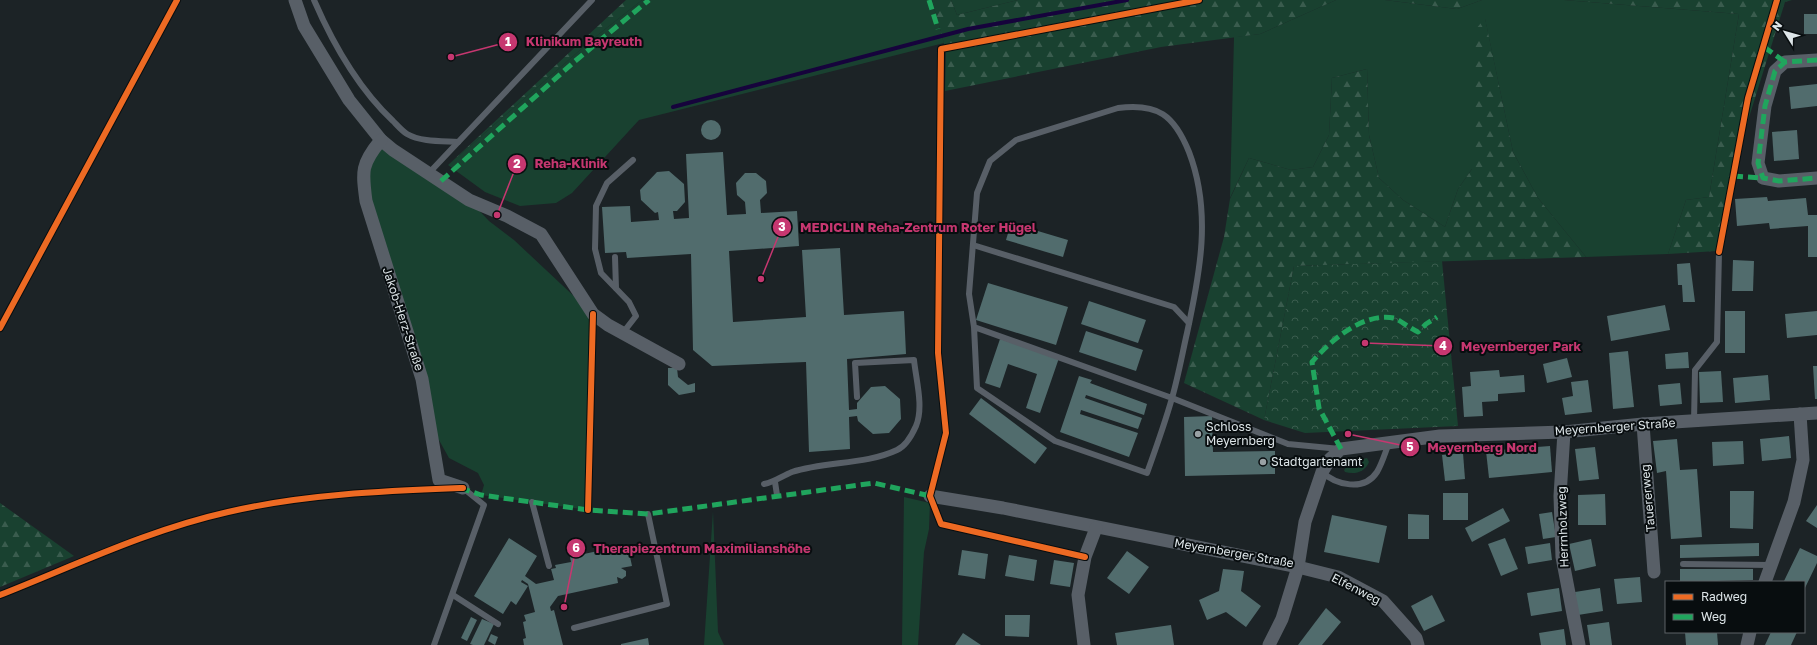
<svg xmlns="http://www.w3.org/2000/svg" width="1817" height="645" font-family="'Golos Text',sans-serif">
<style>
.grass{fill:#194130}
.forest{fill:url(#forest-firs)}
.park{fill:url(#park-crowns)}
.lines{fill:none;stroke-linecap:round;stroke-linejoin:round}
.stream{stroke:#16033c;stroke-width:4}
.building{fill:#516c6d}
.lane{stroke:#585f67;stroke-width:6}
.street{stroke:#585f67;stroke-width:13}
.quiet{stroke:#20a55d;stroke-width:5;stroke-dasharray:10 5;stroke-linecap:butt}
.cycleway-casing{stroke:#080d0f;stroke-width:8}
.cycleway{stroke:#ed6a23;stroke-width:6}
.poi-dot{fill:#99a1a4;stroke:#080d0f;stroke-width:1.5}
.labels{text-anchor:middle;stroke-width:4;stroke-linejoin:round;paint-order:stroke}
.street-label{font-size:12px;fill:#dde5e8;stroke:#080d0f}
.poi-label{font-size:12px;fill:#dde5e8;stroke:#080d0f;text-anchor:start}
.leader{fill:none;stroke:#c63770;stroke-width:1.5}
.callout-dot{fill:#c63770;stroke:#080d0f;stroke-width:1.5}
.mark-label{font-size:12px;text-anchor:middle;font-weight:bold;fill:#fff}
.callout-label{font-size:13px;text-anchor:middle;font-weight:bold;fill:#c63770;stroke:#080d0f;stroke-width:4;stroke-linejoin:round;paint-order:stroke}
</style>
<defs>
<pattern id="forest-firs" width="22" height="20" patternUnits="userSpaceOnUse"><rect width="22" height="20" fill="#194130"/><path d="M5 1l3.5 6h-7zM16 11l3.5 6h-7z" fill="#3a5c4e"/></pattern>
<pattern id="park-crowns" width="20" height="18" patternUnits="userSpaceOnUse"><rect width="20" height="18" fill="#194130"/><path d="M2 6a3 3 0 1 1 6 0M12 15a3 3 0 1 1 6 0" fill="none" stroke="#3a5c4e"/></pattern>
</defs>
<rect width="100%" height="100%" fill="#1c2326"/>
<g class="grass">
<path d="M 642,0 L 932,0 L 944,43 L 639,120 L 572,193 L 556,203 L 520,206 L 485,192 L 448,165 L 595,37 Z"/>
<path d="M 951,0 L 1018,0 L 957,15 Z"/>
<path d="M 1336,0 L 1385,0 L 1457,9 L 1482,0 L 1564,0 L 1739,14 L 1709,197 L 1686,200 L 1668,254 L 1586,257 L 1538,198 L 1513,152 L 1485,19 L 1473,126 L 1472,169 L 1458,189 L 1445,227 L 1403,200 L 1379,178 L 1369,135 L 1367,69 L 1332,78 L 1329,135 L 1313,167 L 1291,170 L 1249,158 L 1230,198 L 1234,37 L 1260,34 Z"/>
<path d="M 381,140 L 469,200 L 489,221 L 514,240 L 593,314 L 588,510 L 481,495 L 484,485 L 478,473 L 449,458 L 430,424 L 366,201 L 369,155 Z"/>
<path d="M 1367,458 L 1369,462 C 1365,472 1355,475 1345,472 L 1344,470 L 1350,462 Z"/>
<path d="M 904,497 L 930,503 L 929,529 L 924,552 L 918,645 L 902,645 Z"/>
<path d="M 713,511 L 718,632 L 724,645 L 704,645 Z"/>
</g>
<g class="forest">
<path d="M 626,0 L 642,0 L 595,37 L 448,165 Z"/>
<path d="M 932,0 L 951,0 L 957,15 L 1018,0 L 1336,0 L 1260,34 L 1161,47 L 945,91 L 946,51 Z"/>
<path d="M 1385,0 L 1482,0 L 1457,9 Z"/>
<path d="M 1564,0 L 1792,0 L 1785,2 L 1731,175 L 1717,251 L 1668,254 L 1686,200 L 1709,197 L 1739,14 Z"/>
<path d="M 1485,18 L 1513,152 L 1538,198 L 1586,257 L 1294,266 L 1264,420 L 1184,383 L 1224,237 L 1230,199 L 1249,158 L 1291,170 L 1313,167 L 1329,135 L 1332,78 L 1367,69 L 1369,135 L 1379,178 L 1403,200 L 1445,227 L 1458,189 L 1472,169 L 1472,34 Z"/>
<path d="M 0,503 L 74,556 L 0,587 Z"/>
</g>
<path class="park" d="M 1442,261 L 1458,426 L 1305,433 L 1264,420 L 1294,266 Z"/>
<g class="lines">
<path class="stream" d="M 673,107 L 968,29 L 1127,0"/>
</g>
<g class="building">
<rect x="1804" y="14" width="13" height="20"/>
<path d="M 1817,84 L 1817,106 L 1791,109 L 1789,87 Z"/>
<circle cx="711" cy="130" r="10"/>
<path d="M 1797,130 L 1799,159 L 1774,161 L 1772,132 Z"/>
<path d="M 723,152 L 727,215 L 746,214 L 745,202 L 737,195 L 736,183 L 745,173 L 756,173 L 766,181 L 767,193 L 760,200 L 761,213 L 797,211 L 799,246 L 729,251 L 733,322 L 806,317 L 802,250 L 840,248 L 844,315 L 904,311 L 906,354 L 847,359 L 849,410 L 857,409 L 857,403 L 871,387 L 885,386 L 900,399 L 901,419 L 889,433 L 873,434 L 858,421 L 857,416 L 849,417 L 850,449 L 809,452 L 806,362 L 712,366 L 693,350 L 691,254 L 627,258 L 626,252 L 605,253 L 602,207 L 630,206 L 631,222 L 659,220 L 658,212 L 655,213 L 641,200 L 640,190 L 657,172 L 669,171 L 684,184 L 685,202 L 677,211 L 673,211 L 674,219 L 689,218 L 686,154 Z"/>
<path d="M 1767,197 L 1768,201 L 1806,198 L 1808,215 L 1817,215 L 1817,257 L 1808,257 L 1808,226 L 1770,229 L 1769,223 L 1737,226 L 1735,199 Z"/>
<path d="M 1011,223 L 1068,240 L 1063,257 L 1006,240 Z"/>
<path d="M 1733,260 L 1754,261 L 1753,291 L 1732,291 Z"/>
<path d="M 1690,263 L 1695,302 L 1683,302 L 1682,285 L 1678,285 L 1677,264 Z"/>
<path d="M 988,283 L 1068,307 L 1056,345 L 976,320 Z"/>
<path d="M 1089,301 L 1146,320 L 1138,343 L 1081,324 Z"/>
<path d="M 1665,305 L 1670,330 L 1611,341 L 1607,316 Z"/>
<rect x="1725" y="311" width="20" height="42"/>
<path d="M 1817,311 L 1817,335 L 1787,338 L 1785,314 Z"/>
<path d="M 1086,331 L 1143,350 L 1136,371 L 1079,352 Z"/>
<path d="M 1000,339 L 1059,358 L 1040,413 L 1026,408 L 1037,374 L 1008,364 L 1000,388 L 985,383 Z"/>
<path d="M 1628,351 L 1634,407 L 1613,409 L 1609,353 Z"/>
<path d="M 1688,352 L 1689,368 L 1666,369 L 1665,354 Z"/>
<path d="M 1567,358 L 1572,377 L 1547,383 L 1543,364 Z"/>
<path d="M 1813,366 L 1817,366 L 1817,399 L 1815,399 Z"/>
<path d="M 668,368 L 677,368 L 678,377 L 688,385 L 695,383 L 695,392 L 679,395 L 668,385 Z"/>
<path d="M 1499,370 L 1500,377 L 1524,375 L 1525,392 L 1498,394 L 1498,401 L 1482,402 L 1483,416 L 1464,417 L 1462,387 L 1471,386 L 1470,372 Z"/>
<path d="M 1721,371 L 1723,402 L 1700,403 L 1699,372 Z"/>
<path d="M 1768,375 L 1770,400 L 1735,403 L 1733,378 Z"/>
<path d="M 1079,376 L 1092,380 L 1090,383 L 1147,404 L 1144,415 L 1086,395 L 1085,398 L 1142,418 L 1138,429 L 1081,410 L 1080,414 L 1138,433 L 1129,457 L 1060,432 Z"/>
<path d="M 1588,380 L 1592,412 L 1565,415 L 1562,398 L 1573,396 L 1571,382 Z"/>
<path d="M 1680,383 L 1682,404 L 1660,406 L 1658,385 Z"/>
<path d="M 981,398 L 1047,448 L 1035,464 L 969,414 Z"/>
<path d="M 1212,416 L 1213,452 L 1275,451 L 1275,474 L 1185,476 L 1184,417 Z"/>
<path d="M 1789,436 L 1791,458 L 1762,461 L 1760,439 Z"/>
<path d="M 1677,439 L 1680,470 L 1697,469 L 1702,537 L 1671,539 L 1666,471 L 1657,473 L 1653,441 Z"/>
<path d="M 1743,441 L 1744,464 L 1713,466 L 1712,442 Z"/>
<path d="M 1550,446 L 1552,472 L 1489,478 L 1486,451 Z"/>
<path d="M 1595,447 L 1599,479 L 1579,481 L 1575,449 Z"/>
<path d="M 1463,453 L 1465,479 L 1445,481 L 1442,455 Z"/>
<path d="M 1730,491 L 1754,491 L 1753,529 L 1730,528 Z"/>
<rect x="1443" y="493" width="25" height="27"/>
<path d="M 1605,494 L 1606,525 L 1578,525 L 1578,495 Z"/>
<path d="M 1817,505 L 1817,528 L 1806,521 Z"/>
<path d="M 1503,508 L 1510,521 L 1472,542 L 1465,528 Z"/>
<path d="M 1552,512 L 1556,537 L 1543,539 L 1539,514 Z"/>
<path d="M 1408,514 L 1429,515 L 1429,539 L 1408,539 Z"/>
<path d="M 1332,515 L 1387,526 L 1379,563 L 1324,552 Z"/>
<path d="M 509,538 L 537,556 L 525,576 L 536,584 L 554,580 L 551,569 L 556,568 L 555,565 L 571,562 L 570,557 L 607,549 L 608,551 L 622,547 L 623,553 L 629,552 L 632,566 L 621,568 L 626,571 L 626,576 L 622,579 L 617,577 L 618,583 L 558,596 L 550,607 L 551,611 L 554,610 L 563,645 L 524,645 L 523,639 L 526,638 L 523,622 L 526,621 L 524,615 L 535,612 L 528,584 L 522,580 L 521,582 L 528,586 L 516,605 L 511,601 L 503,614 L 474,596 Z"/>
<path d="M 1505,538 L 1518,569 L 1501,576 L 1488,544 Z"/>
<path d="M 1591,539 L 1596,566 L 1575,571 L 1569,544 Z"/>
<path d="M 1550,543 L 1552,560 L 1528,564 L 1525,547 Z"/>
<path d="M 1759,543 L 1759,556 L 1680,558 L 1680,545 Z"/>
<path d="M 1800,548 L 1817,556 L 1817,563 L 1804,590 L 1804,582 L 1784,581 Z"/>
<path d="M 962,550 L 988,554 L 985,579 L 958,575 Z"/>
<path d="M 1127,551 L 1149,567 L 1129,594 L 1107,578 Z"/>
<path d="M 1009,555 L 1037,560 L 1034,581 L 1005,576 Z"/>
<path d="M 1054,560 L 1074,563 L 1070,587 L 1050,584 Z"/>
<path d="M 1223,569 L 1244,571 L 1241,591 L 1261,606 L 1246,627 L 1226,612 L 1207,620 L 1199,600 L 1219,591 Z"/>
<path d="M 1680,569 L 1753,569 L 1753,580 L 1680,582 Z"/>
<path d="M 1640,577 L 1642,602 L 1617,604 L 1614,579 Z"/>
<path d="M 1559,588 L 1562,611 L 1531,616 L 1527,593 Z"/>
<path d="M 1600,588 L 1603,611 L 1578,615 L 1575,592 Z"/>
<path d="M 1432,595 L 1445,621 L 1424,631 L 1411,606 Z"/>
<path d="M 1326,608 L 1341,622 L 1322,645 L 1298,645 Z"/>
<path d="M 1005,615 L 1030,615 L 1029,637 L 1005,636 Z"/>
<path d="M 471,617 L 477,620 L 467,641 L 461,638 Z"/>
<path d="M 482,619 L 494,624 L 484,645 L 473,645 L 470,644 Z"/>
<path d="M 1609,622 L 1612,645 L 1590,645 L 1587,625 Z"/>
<path d="M 1171,625 L 1174,645 L 1117,645 L 1115,633 Z"/>
<path d="M 1564,629 L 1566,645 L 1541,645 L 1539,633 Z"/>
<path d="M 1685,632 L 1717,632 L 1718,645 L 1686,645 Z"/>
<path d="M 1771,632 L 1797,632 L 1791,645 L 1765,645 Z"/>
<path d="M 963,633 L 981,645 L 955,645 Z"/>
<path d="M 491,634 L 498,637 L 495,645 L 488,641 Z"/>
<path d="M 648,638 L 649,645 L 621,645 L 621,644 Z"/>
</g>
<g class="lines">
<g class="lane">
<path d="M 314,0 C 333,44 358,88 393,121 C 397,125 402,131 407,134 C 421,142 441,141 458,142"/>
<path d="M 429,173 L 592,0"/>
<path d="M 973,245 L 1174,307 L 1189,323"/>
<path d="M 615,257 L 616,288"/>
<path d="M 974,327 L 969,294 L 977,193 L 990,161 L 1016,140 L 1118,108 C 1158,103 1174,115 1189,152 C 1212,212 1200,273 1187,333 C 1182,355 1178,377 1172,398 C 1165,423 1156,448 1147,473 L 1055,441 L 977,388 L 974,327 L 1172,398 L 1288,444 L 1340,449"/>
<path d="M 622,334 L 636,316 L 629,302 L 601,273 L 595,249 L 596,206 L 607,183 L 633,160"/>
<path d="M 1694,422 L 1695,370 L 1717,342 L 1719,252"/>
<path d="M 1322,472 C 1336,485 1364,492 1377,472 C 1382,464 1385,453 1389,443"/>
<path d="M 775,482 L 777,495"/>
<path d="M 764,484 C 775,482 782,476 792,472 C 826,461 865,465 897,450 C 906,446 912,435 916,426 C 924,407 916,380 914,360 L 855,363 L 857,397"/>
<path d="M 532,502 L 549,566"/>
<path d="M 1683,564 L 1771,565"/>
<path d="M 453,595 L 498,624"/>
<path d="M 574,628 L 667,604 L 648,514"/>
<path d="M 434,645 L 484,505 L 463,488"/>
</g>
<g class="street">
<path d="M 295,0 L 304,26 L 349,100 L 381,140 L 393,150 L 469,200 L 507,216 L 541,234 L 593,314 L 608,325 L 679,364"/>
<path d="M 1817,60 L 1785,62 L 1775,71 L 1765,106 L 1758,163 L 1763,178 L 1779,181 L 1817,178"/>
<path d="M 381,140 C 361,164 362,171 366,201 L 422,379 L 439,480 L 463,488"/>
<path d="M 1643,424 L 1654,572"/>
<path d="M 1564,432 L 1560,496 L 1562,557 L 1579,645"/>
<path d="M 930,496 L 1003,508 L 1298,567 L 1338,577 L 1383,601 L 1416,638 L 1418,645"/>
<path d="M 1765,582 L 1794,502 L 1803,460 L 1800,414"/>
<path d="M 1084,645 L 1078,595 L 1085,557 L 1096,528"/>
<path d="M 1269,645 L 1282,619 L 1298,567 L 1305,522 L 1322,472 L 1330,459 L 1341,449 L 1440,436 L 1564,432 L 1643,424 L 1817,413"/>
<path d="M 1747,645 L 1750,632"/>
</g>
<g class="quiet">
<path d="M 929,0 L 938,29"/>
<path d="M 1764,47 L 1785,62"/>
<path d="M 1817,60 L 1785,62 L 1775,71 L 1765,106 L 1758,163 L 1763,178 L 1779,181 L 1817,178"/>
<path d="M 1733,176 L 1763,178"/>
<path d="M 441,181 L 574,62 L 649,0"/>
<path d="M 1341,449 L 1319,408 L 1312,362 C 1330,341 1363,312 1394,318 C 1398,319 1411,329 1418,332 L 1426,324 L 1437,317"/>
<path d="M 460,488 L 481,495 L 588,510 L 648,514 L 874,483 L 930,496"/>
</g>
<defs>
<g id="cycleway">
<path d="M 1719,252 L 1748,98 L 1777,0"/>
<path d="M 0,328 L 177,0"/>
<path d="M 588,510 L 593,314"/>
<path d="M 1085,557 L 941,524 L 930,496 L 946,433 L 938,353 L 941,49 L 1199,0"/>
<path d="M 0,595 C 76,565 148,530 228,512 C 304,494 386,491 463,488"/>
</g>
</defs>
<use href="#cycleway" class="cycleway-casing"/>
<use href="#cycleway" class="cycleway"/>
</g>
<g class="poi-dot">
<circle cx="1198" cy="434" r="4"/>
<circle cx="1263" cy="462" r="4"/>
</g>
<g class="labels">
<g class="street-label">
<text transform="translate(403 319) rotate(72)" y="4">Jakob-Herz-Straße</text>
<text transform="translate(1615 427) rotate(-4)" y="4">Meyernberger Straße</text>
<text transform="translate(1648 498) rotate(-95)" y="4">Tauererweg</text>
<text transform="translate(1563 527) rotate(-92)" y="4">Herrnholzweg</text>
<text transform="translate(1234 553) rotate(10)" y="4">Meyernberger Straße</text>
<text transform="translate(1356 589) rotate(27)" y="4">Elfenweg</text>
</g>
<g class="poi-label">
<text x="1206" y="431">Schloss<tspan x="1206" dy="14">Meyernberg</tspan></text>
<text x="1271" y="466">Stadtgartenamt</text>
</g>
</g>
<path class="leader" d="M451 57L508 42M497 215L517 164M761 279L782 227M1365 343L1443 346M1348 434L1410 447M564 607L576 548"/>
<g class="callout-dot">
<circle cx="451" cy="57" r="4"/>
<circle cx="497" cy="215" r="4"/>
<circle cx="761" cy="279" r="4"/>
<circle cx="1365" cy="343" r="4"/>
<circle cx="1348" cy="434" r="4"/>
<circle cx="564" cy="607" r="4"/>
<circle cx="508" cy="42" r="10"/>
<circle cx="517" cy="164" r="10"/>
<circle cx="782" cy="227" r="10"/>
<circle cx="1443" cy="346" r="10"/>
<circle cx="1410" cy="447" r="10"/>
<circle cx="576" cy="548" r="10"/>
</g>
<g class="mark-label">
<text x="508" y="46">1</text>
<text x="517" y="168">2</text>
<text x="782" y="231">3</text>
<text x="1443" y="350">4</text>
<text x="1410" y="451">5</text>
<text x="576" y="552">6</text>
</g>
<g class="callout-label">
<text x="584" y="46">Klinikum Bayreuth</text>
<text x="571" y="168">Reha-Klinik</text>
<text x="918" y="232">MEDICLIN Reha-Zentrum Roter Hügel</text>
<text x="1521" y="351">Meyernberger Park</text>
<text x="1482" y="452">Meyernberg Nord</text>
<text x="702" y="553">Therapiezentrum Maximilianshöhe</text>
</g>
<rect x="1665" y="581" width="140" height="52" fill="#080d0f" stroke="#5d6366"/>
<rect x="1673" y="594" width="20" height="6" fill="#ed6a23" stroke="#5d6366"/>
<text x="1701" y="601" font-size="12" fill="#dde5e8">Radweg</text>
<rect x="1673" y="614" width="20" height="6" fill="#20a55d" stroke="#5d6366"/>
<text x="1701" y="621" font-size="12" fill="#dde5e8">Weg</text>
<g transform="translate(1785 32) rotate(307)" stroke="#080d0f" stroke-width="3" paint-order="stroke">
<path d="M0-3L7 15L0 10L-7 15Z" fill="#dde5e8"/>
<text y="-6" font-size="11" font-weight="bold" text-anchor="middle" fill="#dde5e8">N</text>
</g>
</svg>
